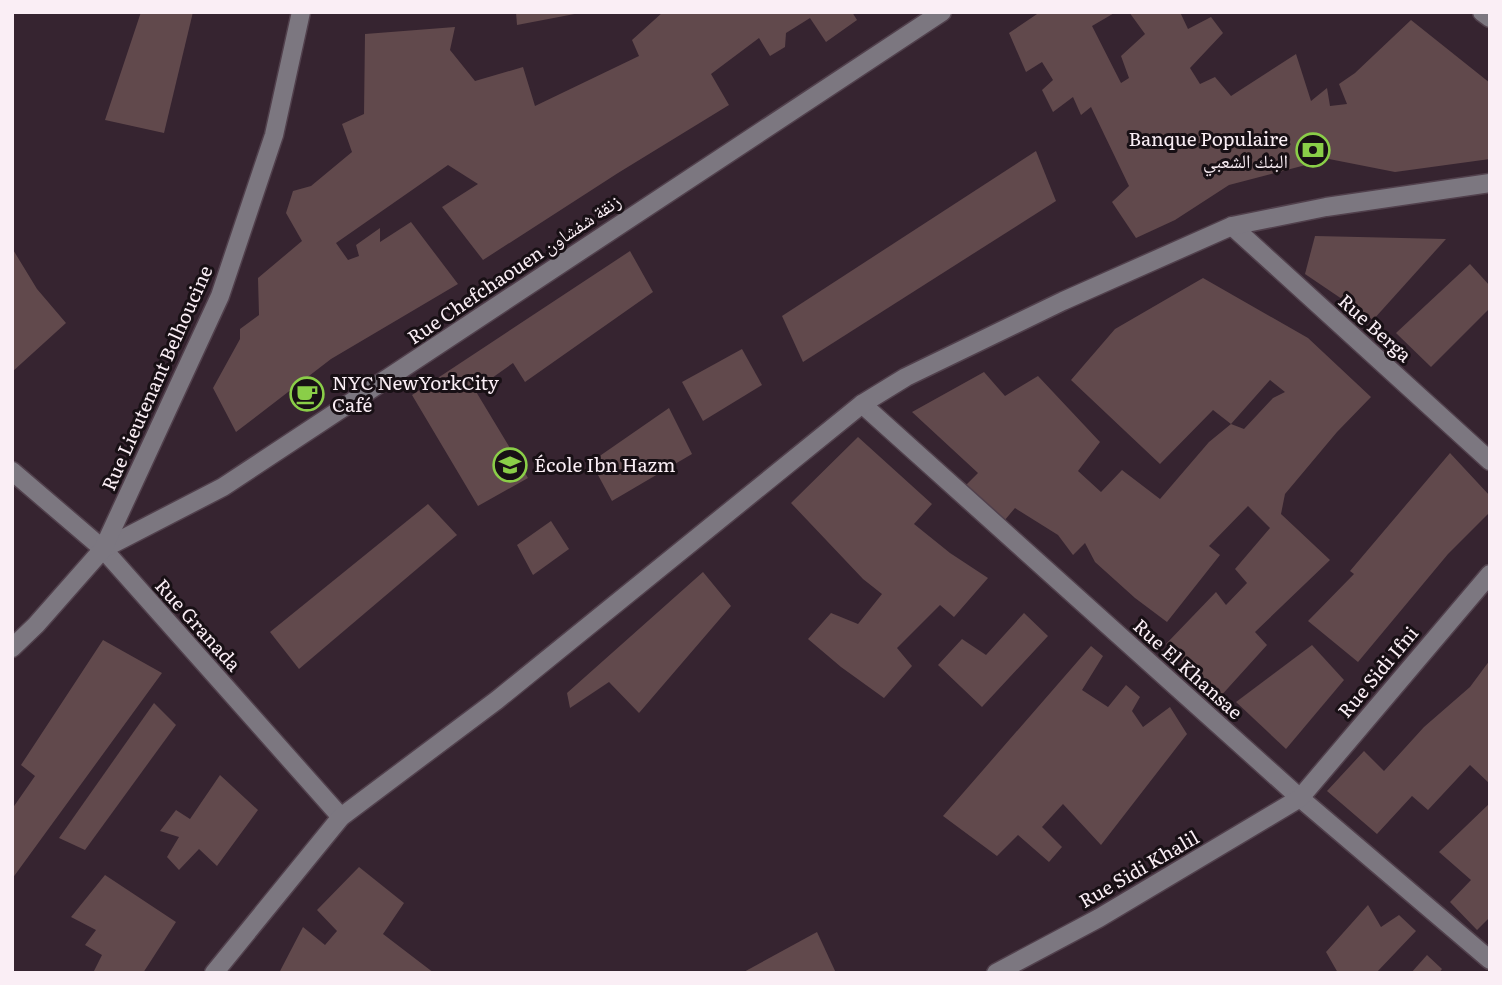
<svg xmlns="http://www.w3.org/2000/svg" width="1502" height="985" font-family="Literata,'Noto Naskh Arabic',serif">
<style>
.building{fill:#61494c}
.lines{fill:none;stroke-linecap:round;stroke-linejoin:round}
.minor-casing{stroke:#51404c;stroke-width:21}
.minor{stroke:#7c7780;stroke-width:18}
.labels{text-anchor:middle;stroke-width:6;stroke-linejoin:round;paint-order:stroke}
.poi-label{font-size:19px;fill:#faeef5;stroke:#181015;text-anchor:start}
.street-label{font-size:19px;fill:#faeef5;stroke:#181015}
</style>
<rect width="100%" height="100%" fill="#362430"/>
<g class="building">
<path d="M 141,12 L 193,12 L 164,133 L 105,120 Z"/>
<path d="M 516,12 L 585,12 L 517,25 Z"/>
<path d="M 663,12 L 852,12 L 857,20 L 826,42 L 810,18 L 786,33 L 785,47 L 770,56 L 759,38 L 711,74 L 729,105 L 618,173 L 483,260 L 442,207 L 478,184 L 448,165 L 336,243 L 348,260 L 359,256 L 356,245 L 380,228 L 380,242 L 411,222 L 458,284 L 331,359 L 236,432 L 213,388 L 240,339 L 240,329 L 259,315 L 258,278 L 302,241 L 286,213 L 293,191 L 311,186 L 352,152 L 342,124 L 364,114 L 365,34 L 455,27 L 450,50 L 475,81 L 523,67 L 535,106 L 639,56 L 632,40 Z"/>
<path d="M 1040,12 L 1116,12 L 1092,26 L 1121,83 L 1129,78 L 1121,56 L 1145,34 L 1129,12 L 1180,12 L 1188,29 L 1211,17 L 1223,33 L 1190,68 L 1200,84 L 1215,77 L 1231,96 L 1296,54 L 1311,101 L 1327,88 L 1330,106 L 1347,104 L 1339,84 L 1355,73 L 1411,20 L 1490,83 L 1490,159 L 1395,172 L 1329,159 L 1229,185 L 1175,220 L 1136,238 L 1112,202 L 1129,186 L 1091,107 L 1081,115 L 1073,97 L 1053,112 L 1042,90 L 1053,80 L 1042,62 L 1026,72 L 1009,33 Z"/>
<path d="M 1036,151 L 1056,201 L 803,362 L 782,316 Z"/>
<path d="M 1315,236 L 1446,239 L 1373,320 L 1305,274 Z"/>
<path d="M 12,248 L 37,289 L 66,323 L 12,372 Z"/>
<path d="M 630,251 L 653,292 L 525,382 L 513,363 L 475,390 L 528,478 L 478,506 L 412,395 Z"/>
<path d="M 1470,264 L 1490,286 L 1490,308 L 1431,367 L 1396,333 Z"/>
<path d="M 1203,278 L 1308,338 L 1371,397 L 1337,432 L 1285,494 L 1281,514 L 1330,560 L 1255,632 L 1267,645 L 1219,698 L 1166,644 L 1216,592 L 1226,605 L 1247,583 L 1235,569 L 1270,528 L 1248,506 L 1209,546 L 1220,555 L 1167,622 L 1135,598 L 1095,562 L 1085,543 L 1073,555 L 1058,535 L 1015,508 L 1004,521 L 965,486 L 978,473 L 912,412 L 984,372 L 1005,396 L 1038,376 L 1100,442 L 1078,471 L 1101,492 L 1122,470 L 1160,499 L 1209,442 L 1231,424 L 1244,429 L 1273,398 L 1285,392 L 1270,380 L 1231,424 L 1213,410 L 1160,464 L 1071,380 L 1115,329 Z"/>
<path d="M 742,349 L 762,385 L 703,421 L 682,382 Z"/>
<path d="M 669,408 L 692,454 L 612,501 L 591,462 Z"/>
<path d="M 858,437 L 932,504 L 914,524 L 950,553 L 988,578 L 954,617 L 940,605 L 897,648 L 912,666 L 884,698 L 841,667 L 808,639 L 831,613 L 858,624 L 882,594 L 863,579 L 791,503 Z"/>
<path d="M 1450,453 L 1490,496 L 1490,512 L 1448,554 L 1358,662 L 1308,621 L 1354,574 L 1350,571 Z"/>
<path d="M 428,504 L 457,535 L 299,669 L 270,632 Z"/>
<path d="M 551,521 L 569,549 L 533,575 L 517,545 Z"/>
<path d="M 703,572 L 731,606 L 639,713 L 609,682 L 570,708 L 567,693 Z"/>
<path d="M 1024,613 L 1048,636 L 982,707 L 938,665 L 962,639 L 986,655 Z"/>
<path d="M 103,640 L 162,673 L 12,879 L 12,809 L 35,776 L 21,765 Z"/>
<path d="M 1312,645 L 1344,680 L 1286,749 L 1236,702 Z"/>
<path d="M 1091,646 L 1103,656 L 1082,690 L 1108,707 L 1126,685 L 1140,697 L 1132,711 L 1143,727 L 1170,707 L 1187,734 L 1101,845 L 1063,804 L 1042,827 L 1062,847 L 1049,862 L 1018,835 L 997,856 L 943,816 Z"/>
<path d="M 1490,660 L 1490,784 L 1470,765 L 1428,810 L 1412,796 L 1377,834 L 1327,791 L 1364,751 L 1384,771 L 1424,727 L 1470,687 Z"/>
<path d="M 154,703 L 176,725 L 85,850 L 59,838 Z"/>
<path d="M 220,775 L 258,810 L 217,866 L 199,849 L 179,870 L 167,857 L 179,837 L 160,831 L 176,810 L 190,819 Z"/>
<path d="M 1490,803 L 1490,917 L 1477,930 L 1450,902 L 1471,880 L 1439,852 Z"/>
<path d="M 359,867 L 404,903 L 383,934 L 434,973 L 279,973 L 303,927 L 325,945 L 337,931 L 317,910 Z"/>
<path d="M 105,875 L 176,922 L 143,973 L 93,973 L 102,955 L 85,945 L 96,930 L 71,917 Z"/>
<path d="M 1368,905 L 1381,927 L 1399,915 L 1416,931 L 1376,973 L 1338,973 L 1326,952 Z"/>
<path d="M 817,932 L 836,973 L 742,973 Z"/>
<path d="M 1427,955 L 1442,969 L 1439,973 L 1411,973 Z"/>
</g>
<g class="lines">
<defs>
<g id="minor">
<path d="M 1482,12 L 1490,18"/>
<path d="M 1232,226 L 1490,461"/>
<path d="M 862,404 L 1300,798 L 1490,960"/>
<path d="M 12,471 L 103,549 L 341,817"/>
<path d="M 103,549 L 223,487 L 942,12"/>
<path d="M 12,648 L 36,625 L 103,549 L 220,296 L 274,135 L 301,12"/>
<path d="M 214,973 L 341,817 L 497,700 L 862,404 L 906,377 L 1063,301 L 1232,226 L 1326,207 L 1490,183"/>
<path d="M 996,973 L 1099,918 L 1300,798 L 1490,574"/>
</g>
</defs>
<use href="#minor" class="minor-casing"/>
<use href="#minor" class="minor"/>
</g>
<defs>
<symbol id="bank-ring" viewBox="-11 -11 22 22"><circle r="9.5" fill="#181015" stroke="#8ace48" stroke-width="1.5"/><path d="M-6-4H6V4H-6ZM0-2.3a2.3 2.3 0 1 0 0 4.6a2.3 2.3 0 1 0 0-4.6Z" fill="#8ace48"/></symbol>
<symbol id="cafe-ring" viewBox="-11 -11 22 22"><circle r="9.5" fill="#181015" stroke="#8ace48" stroke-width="1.5"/><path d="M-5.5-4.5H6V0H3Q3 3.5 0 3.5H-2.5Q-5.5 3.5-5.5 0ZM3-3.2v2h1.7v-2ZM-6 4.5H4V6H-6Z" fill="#8ace48"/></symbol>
<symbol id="school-ring" viewBox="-11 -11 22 22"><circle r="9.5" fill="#181015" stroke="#8ace48" stroke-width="1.5"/><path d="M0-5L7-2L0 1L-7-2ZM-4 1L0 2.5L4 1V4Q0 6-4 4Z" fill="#8ace48"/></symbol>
</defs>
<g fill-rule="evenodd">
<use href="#bank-ring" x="1294" y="131" width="38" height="38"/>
<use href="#cafe-ring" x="288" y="375" width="38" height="38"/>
<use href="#school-ring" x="491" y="446" width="38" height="38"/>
</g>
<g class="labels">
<g class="poi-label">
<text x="1288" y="146" text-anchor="end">Banque Populaire<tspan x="1288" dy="22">البنك الشعبي</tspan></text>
<text x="332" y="390">NYC NewYorkCity<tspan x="332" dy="22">Café</tspan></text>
<text x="534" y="472">École Ibn Hazm</text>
</g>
<g class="street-label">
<text transform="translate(514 269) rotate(-34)" y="7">Rue Chefchaouen زنقة شفشاون</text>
<text transform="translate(1375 328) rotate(42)" y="7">Rue Berga</text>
<text transform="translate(157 378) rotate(-66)" y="7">Rue Lieutenant Belhoucine</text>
<text transform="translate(198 625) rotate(48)" y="7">Rue Granada</text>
<text transform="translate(1188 669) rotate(42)" y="7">Rue El Khansae</text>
<text transform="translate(1378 672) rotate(-50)" y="7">Rue Sidi Ifni</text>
<text transform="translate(1139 869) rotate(-30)" y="7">Rue Sidi Khalil</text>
</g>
</g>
<rect width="1502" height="985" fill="none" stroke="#faeef5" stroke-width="28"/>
</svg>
